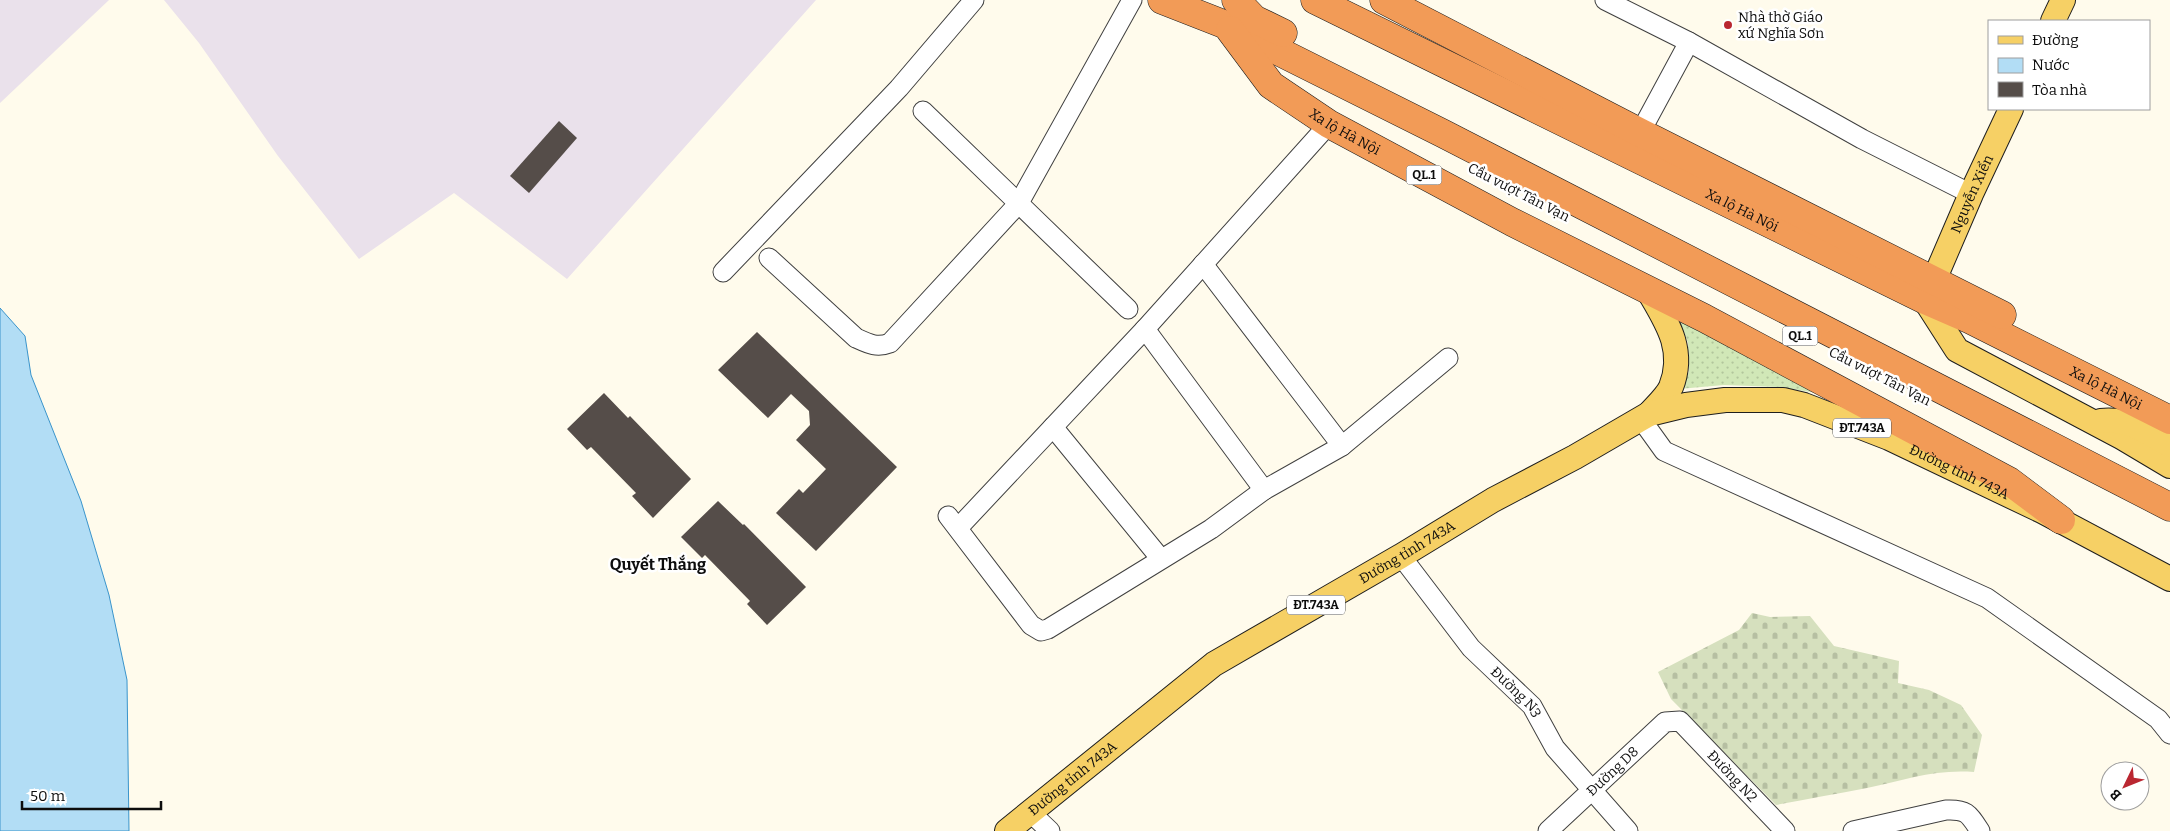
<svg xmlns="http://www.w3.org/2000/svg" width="2170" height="831" font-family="Bitter,serif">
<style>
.industrial{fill:#eae1eb}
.grass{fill:url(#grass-dots)}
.cemetery{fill:url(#cemetery-stones)}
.water{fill:#b2ddf5;stroke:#3a94cb}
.building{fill:#554d49}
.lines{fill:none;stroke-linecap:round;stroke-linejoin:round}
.minor-casing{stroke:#404040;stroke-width:21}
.major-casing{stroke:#1e1e1e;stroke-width:26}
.highway-casing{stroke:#1e1e1e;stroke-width:29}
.minor{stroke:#fff;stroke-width:19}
.major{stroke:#f6d065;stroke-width:24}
.highway{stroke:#f29b57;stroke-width:28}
.poi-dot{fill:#ba2731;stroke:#fff;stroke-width:2}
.labels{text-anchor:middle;stroke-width:5;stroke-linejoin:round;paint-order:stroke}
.shield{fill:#fff;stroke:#565656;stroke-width:1}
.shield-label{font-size:12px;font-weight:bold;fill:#0d0d0d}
.poi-label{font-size:14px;fill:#0d0d0d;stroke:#fff;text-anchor:start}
.street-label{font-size:14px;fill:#0d0d0d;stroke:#fff}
.quarter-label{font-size:16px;font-weight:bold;fill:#0d0d0d;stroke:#fff}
</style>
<defs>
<pattern id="grass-dots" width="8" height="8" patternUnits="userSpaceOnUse" patternTransform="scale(1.25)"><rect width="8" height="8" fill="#d1e8b7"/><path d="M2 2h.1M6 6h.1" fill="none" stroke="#b2c69c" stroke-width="1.8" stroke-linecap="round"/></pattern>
<pattern id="cemetery-stones" width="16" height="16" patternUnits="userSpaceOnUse" patternTransform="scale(1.25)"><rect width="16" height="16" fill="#d6e0be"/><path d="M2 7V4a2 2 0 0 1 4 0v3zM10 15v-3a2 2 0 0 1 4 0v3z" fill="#b6bfa2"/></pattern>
</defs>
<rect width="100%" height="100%" fill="#fffbec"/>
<g class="industrial">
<path d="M 0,0 L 109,0 L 0,103 Z"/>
<path d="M 164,0 L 816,0 L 567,279 L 454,193 L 359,259 L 278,156 L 199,43 Z"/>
</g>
<path class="grass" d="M 1678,317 L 1830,395 L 1779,387 L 1724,385 L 1679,389 L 1689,372 L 1688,343 Z"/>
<path class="cemetery" d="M 1752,613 L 1770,617 L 1810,616 L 1834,646 L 1899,661 L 1898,683 L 1929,690 L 1961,705 L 1982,735 L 1974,772 C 1935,769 1905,780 1867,788 C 1837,794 1806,799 1776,805 L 1671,699 L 1658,672 L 1739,630 Z"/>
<path class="water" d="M 0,308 L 25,336 L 31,375 L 81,501 L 109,595 L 127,680 L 129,831 L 0,831 Z"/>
<g class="building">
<path d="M 559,121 L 577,138 L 529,193 L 510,176 Z"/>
<path d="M 757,332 L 897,467 L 816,551 L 776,513 L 799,489 L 803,493 L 826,469 L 796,440 L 810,425 L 809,411 L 791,394 L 768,418 L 718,370 Z"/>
<path d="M 604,393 L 628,418 L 630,416 L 691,479 L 653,518 L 632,496 L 636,493 L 591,447 L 587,450 L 567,429 Z"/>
<path d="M 718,501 L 743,525 L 744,524 L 806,587 L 767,625 L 747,604 L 750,601 L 705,555 L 702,558 L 681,537 Z"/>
</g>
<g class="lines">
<defs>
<g id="minor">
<path d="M 1605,0 L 1689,42 L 1862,139 L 1971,194"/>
<path d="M 923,111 L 1128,309"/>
<path d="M 1635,142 L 1689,42"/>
<path d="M 769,258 L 856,338 C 869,344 877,348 890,343 L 1019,203 L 1132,0"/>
<path d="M 1203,264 L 1342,446"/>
<path d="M 723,272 L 899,88 L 974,0"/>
<path d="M 1145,329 L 1264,490"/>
<path d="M 1641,419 L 1664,451 L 1987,598 L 2158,719 L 2170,734"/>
<path d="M 1053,427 L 1161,559"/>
<path d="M 948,516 L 1031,625 L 1041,631 L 1048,629 L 1211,529 L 1264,490 L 1342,446 L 1448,358"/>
<path d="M 958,528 L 1145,329 L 1329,124"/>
<path id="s1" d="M 1401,556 L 1471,648 L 1532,706 L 1555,748 L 1628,831"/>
<path d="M 1030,812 L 1050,831"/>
<path id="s2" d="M 1548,831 L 1665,722 L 1680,721 L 1785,831"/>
<path d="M 1853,831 L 1946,810 C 1967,809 1969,814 1980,831"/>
</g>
<g id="major">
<path d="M 2053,21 L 2063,0"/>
<path id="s3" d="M 1934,280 L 1971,194 L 2011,109"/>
<path d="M 1648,290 C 1666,321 1686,349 1671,387 C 1667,396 1656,406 1649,414"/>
<path d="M 1925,300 L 1957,350 L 2123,438 L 2170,466"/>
<path d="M 2101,421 C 2129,418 2146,432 2170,445"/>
<path id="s4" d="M 1007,831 L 1214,664 L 1401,556 L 1493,500 L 1575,457 L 1649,414 L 1686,405 L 1725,400 L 1783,400 L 1804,405 L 1889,438 L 2042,511 L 2170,579"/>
</g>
<g id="highway">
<path d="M 1162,0 L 1226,25 L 1442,133 L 2170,507"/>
<path d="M 1236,0 L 1254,19 L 1283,33"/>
<path id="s5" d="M 1315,0 L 1925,300 L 1971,320 L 2170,420"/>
<path d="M 1384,0 L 1641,133 L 2002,315"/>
<path id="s6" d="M 1230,30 L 1271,85 L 1329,124 L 1512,222 L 1704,318 L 2009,481 L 2061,520"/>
</g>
</defs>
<use href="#minor" class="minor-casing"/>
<use href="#major" class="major-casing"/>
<use href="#highway" class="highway-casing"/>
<use href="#minor" class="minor"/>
<use href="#major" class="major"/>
<use href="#highway" class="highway"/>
</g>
<circle class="poi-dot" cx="1728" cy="25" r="5"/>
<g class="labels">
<g class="shield">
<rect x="1406.5" y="165.5" width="35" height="19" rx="4"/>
<rect x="1782.5" y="326.5" width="35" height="19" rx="4"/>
<rect x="1833" y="418.5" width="58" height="19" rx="4"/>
<rect x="1287" y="595.5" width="58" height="19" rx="4"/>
</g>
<g class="shield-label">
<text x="1424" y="179">QL.1</text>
<text x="1800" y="340">QL.1</text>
<text x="1862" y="432">ĐT.743A</text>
<text x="1316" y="609">ĐT.743A</text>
</g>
<g class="poi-label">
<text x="1738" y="22">Nhà thờ Giáo<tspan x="1738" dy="16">xứ Nghĩa Sơn</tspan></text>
</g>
<g class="street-label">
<text dy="5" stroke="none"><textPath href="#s6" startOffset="156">Xa lộ Hà Nội</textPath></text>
<text transform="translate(1519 192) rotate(27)" y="5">Cầu vượt Tân Vạn</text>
<text dy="5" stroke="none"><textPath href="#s3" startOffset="94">Nguyễn Xiển</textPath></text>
<text dy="5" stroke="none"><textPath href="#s5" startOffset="476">Xa lộ Hà Nội</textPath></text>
<text transform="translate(1880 376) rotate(27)" y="5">Cầu vượt Tân Vạn</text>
<text dy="5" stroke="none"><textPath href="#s5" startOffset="881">Xa lộ Hà Nội</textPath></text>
<text dy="5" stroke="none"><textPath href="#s4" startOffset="1094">Đường tỉnh 743A</textPath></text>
<text dy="5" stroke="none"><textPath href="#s4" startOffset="489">Đường tỉnh 743A</textPath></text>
<text dy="5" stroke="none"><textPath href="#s1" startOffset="179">Đường N3</textPath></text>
<text dy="5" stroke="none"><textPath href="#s2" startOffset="88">Đường D8</textPath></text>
<text dy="5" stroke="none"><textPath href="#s2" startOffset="251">Đường N2</textPath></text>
<text dy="5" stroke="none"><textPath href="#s4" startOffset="84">Đường tỉnh 743A</textPath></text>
</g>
<g class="quarter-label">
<text x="658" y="570">Quyết Thắng</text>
</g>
</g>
<rect x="1988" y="20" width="162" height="90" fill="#ffffff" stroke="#9e9e9e"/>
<rect x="1998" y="36" width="25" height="8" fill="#f6d065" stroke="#9e9e9e"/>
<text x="2032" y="45" font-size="15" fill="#0d0d0d">Đường</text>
<rect x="1998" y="58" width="25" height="15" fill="#b2ddf5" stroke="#9e9e9e"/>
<text x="2032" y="70" font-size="15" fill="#0d0d0d">Nước</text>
<rect x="1998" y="82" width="25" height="15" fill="#554d49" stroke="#9e9e9e"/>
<text x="2032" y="95" font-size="15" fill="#0d0d0d">Tòa nhà</text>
<g transform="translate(2125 786) rotate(227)"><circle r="24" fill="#ffffff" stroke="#9e9e9e"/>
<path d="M0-4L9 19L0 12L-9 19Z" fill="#ba2731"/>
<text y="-8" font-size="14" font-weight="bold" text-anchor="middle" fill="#0d0d0d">B</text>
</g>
<path d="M22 801v8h139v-8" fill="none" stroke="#0d0d0d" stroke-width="2.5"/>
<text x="30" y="801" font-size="15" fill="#0d0d0d" stroke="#ffffff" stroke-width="4" paint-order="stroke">50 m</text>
</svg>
